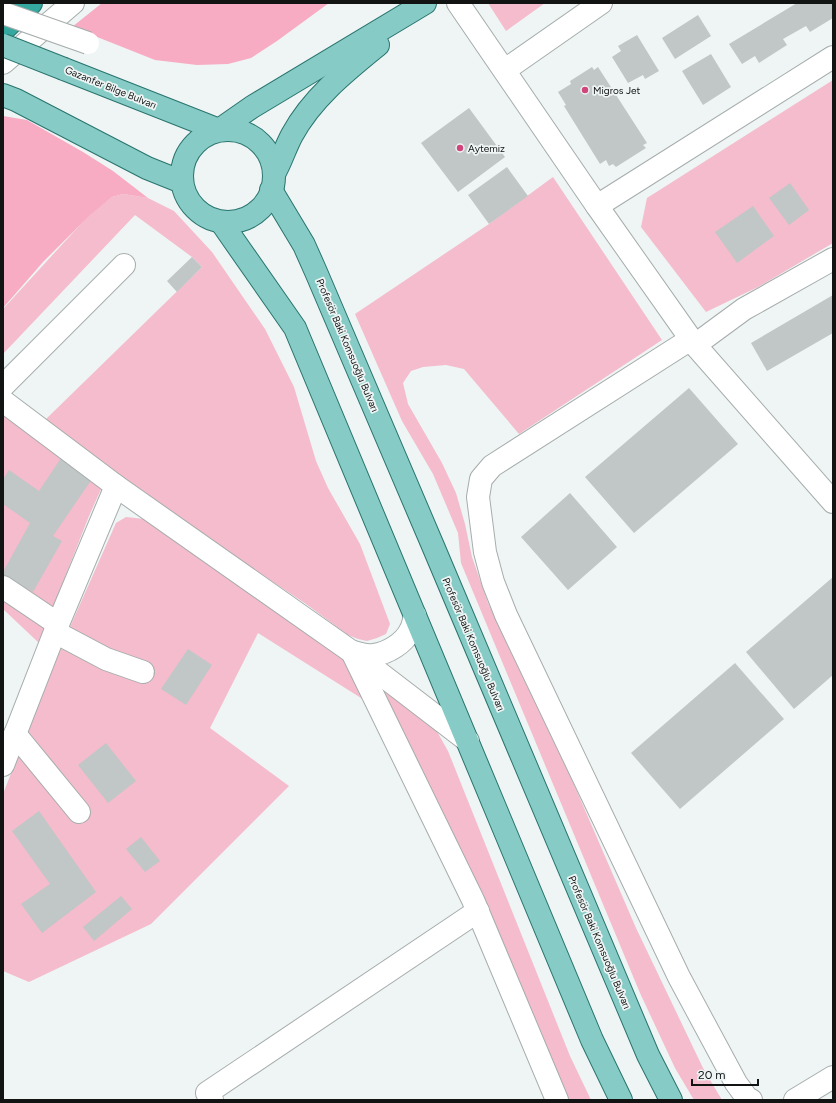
<svg xmlns="http://www.w3.org/2000/svg" width="836" height="1103" font-family="Figtree,sans-serif">
<style>
.green{fill:#f4bccc}
.forest{fill:#f8acc3}
.building{fill:#c1c7c7}
.lines{fill:none;stroke-linecap:round;stroke-linejoin:round}
.minor-casing{stroke:#a6adac;stroke-width:24}
.major-casing{stroke:#29746e;stroke-width:24}
.highway-casing{stroke:#29746e;stroke-width:24}
.minor{stroke:#fff;stroke-width:22}
.major{stroke:#86cbc5;stroke-width:22}
.highway{stroke:#35a89f;stroke-width:22}
.minor-bridge-casing{stroke:#a6adac;stroke-width:24;stroke-linecap:butt}
.major-bridge-casing{stroke:#29746e;stroke-width:24;stroke-linecap:butt}
.minor-bridge{stroke:#fff;stroke-width:22}
.major-bridge{stroke:#86cbc5;stroke-width:22}
.poi-dot{fill:#d0457c;stroke:#eef5f4;stroke-width:1.5}
.labels{text-anchor:middle;stroke-width:3.5;stroke-linejoin:round;paint-order:stroke}
.street-label{font-size:10px;fill:#121414;stroke:#eef5f4}
.poi-label{font-size:10px;fill:#121414;stroke:#eef5f4;text-anchor:start}
</style>
<rect width="100%" height="100%" fill="#eef5f4"/>
<g class="green">
<path d="M 488,3 L 545,3 L 506,31 Z"/>
<path d="M 833,80 L 833,243 L 758,287 L 706,312 L 641,227 L 647,198 Z"/>
<path d="M 553,177 L 662,340 L 519,434 L 464,369 L 446,365 L 423,367 L 411,371 L 403,383 L 408,404 L 442,463 L 456,493 L 465,524 L 472,557 L 488,603 L 572,780 L 636,928 L 703,1068 L 722,1100 L 694,1100 L 675,1068 L 640,993 L 461,563 L 458,533 L 433,474 L 402,421 L 355,314 L 489,224 Z"/>
<path d="M 123,194 L 148,198 L 174,211 L 212,252 L 265,329 L 294,387 L 316,461 L 328,488 L 360,544 L 390,624 L 386,634 L 377,638 L 367,641 L 358,639 L 348,635 L 306,604 L 143,496 L 44,421 L 202,267 L 192,257 L 135,215 L 3,354 L 3,309 L 91,213 L 112,197 Z"/>
<path d="M 3,406 L 102,487 L 89,516 L 39,643 L 3,609 Z"/>
<path d="M 126,517 L 144,519 L 329,648 L 435,728 L 448,751 L 570,1056 L 591,1100 L 562,1100 L 403,740 L 361,698 L 258,633 L 210,728 L 289,786 L 151,924 L 29,982 L 3,971 L 3,794 L 54,663 L 116,523 Z"/>
</g>
<g class="forest">
<path d="M 102,3 L 329,3 L 277,41 L 251,58 L 228,64 L 197,65 L 155,60 L 72,27 Z"/>
<path d="M 3,116 L 27,120 L 83,152 L 113,171 L 148,198 L 123,194 L 112,197 L 91,214 L 43,262 L 3,308 Z"/>
</g>
<g class="building">
<path d="M 797,3 L 833,3 L 833,18 L 810,32 L 806,26 L 783,39 L 787,45 L 759,63 L 755,56 L 742,64 L 729,44 Z"/>
<path d="M 698,15 L 711,36 L 675,59 L 662,38 Z"/>
<path d="M 637,35 L 659,71 L 645,79 L 643,75 L 628,83 L 612,57 L 621,51 L 618,46 Z"/>
<path d="M 711,54 L 731,87 L 703,105 L 682,71 Z"/>
<path d="M 592,67 L 594,70 L 598,67 L 647,143 L 643,145 L 646,148 L 616,167 L 613,164 L 609,166 L 606,160 L 600,164 L 564,106 L 566,105 L 558,92 L 571,84 L 570,81 Z"/>
<path d="M 469,108 L 505,157 L 458,192 L 421,143 Z"/>
<path d="M 507,167 L 528,196 L 489,224 L 468,195 Z"/>
<path d="M 790,183 L 809,210 L 789,225 L 769,198 Z"/>
<path d="M 753,206 L 774,236 L 737,263 L 715,232 Z"/>
<path d="M 192,257 L 202,267 L 177,292 L 167,281 Z"/>
<path d="M 833,295 L 833,333 L 767,371 L 751,343 Z"/>
<path d="M 689,388 L 738,444 L 634,533 L 585,477 Z"/>
<path d="M 61,458 L 92,479 L 53,536 L 62,541 L 33,592 L 3,575 L 3,572 L 30,523 L 3,504 L 3,479 L 9,470 L 39,491 Z"/>
<path d="M 570,493 L 617,547 L 568,590 L 521,537 Z"/>
<path d="M 833,577 L 833,675 L 794,709 L 746,652 Z"/>
<path d="M 188,649 L 212,665 L 186,705 L 161,689 Z"/>
<path d="M 735,663 L 784,719 L 680,809 L 631,753 Z"/>
<path d="M 106,743 L 136,781 L 108,803 L 78,765 Z"/>
<path d="M 39,811 L 96,892 L 42,933 L 21,904 L 50,884 L 12,831 Z"/>
<path d="M 141,837 L 160,861 L 145,872 L 126,849 Z"/>
<path d="M 121,896 L 132,909 L 94,941 L 83,927 Z"/>
</g>
<g class="lines">
<defs>
<g id="minor">
<path d="M 458,3 L 597,206 L 833,57"/>
<path d="M 3,63 L 73,3"/>
<path d="M 505,70 L 601,3"/>
<path d="M 597,206 L 695,345 L 833,502"/>
<path d="M 691,339 L 492,466 L 481,479 L 478,497 L 485,552 L 493,582 L 506,615 L 679,977 L 736,1083 L 747,1098 L 751,1100"/>
<path d="M 695,345 L 744,309 L 833,259"/>
<path d="M 3,386 L 124,265"/>
<path d="M 3,401 L 116,486 L 352,652 L 468,741"/>
<path d="M 3,587 L 58,624"/>
<path d="M 55,632 L 106,659 L 143,672"/>
<path d="M 352,652 C 359,653 367,656 374,655 C 388,653 404,643 410,631 C 413,626 414,620 415,615"/>
<path d="M 354,656 L 473,900 L 557,1100"/>
<path d="M 15,734 L 79,812"/>
<path d="M 3,765 L 58,624 L 116,486"/>
<path d="M 212,1100 L 207,1093 L 478,911"/>
<path d="M 795,1100 L 833,1077"/>
</g>
<g id="major">
<path d="M 64,69 L 219,130 L 252,107 L 425,3"/>
<path d="M 3,95 L 16,100 L 147,168 L 182,182"/>
<circle cx="228" cy="176" r="46"/>
<path d="M 274,174 C 281,162 285,148 292,135 C 312,98 346,71 378,45"/>
<path d="M 271,190 L 304,245 L 316,272 L 433,546 L 648,1055 L 671,1100"/>
<path d="M 221,222 L 295,328 L 592,1040 L 621,1100"/>
</g>
<path id="highway" d="M 3,30 L 31,3"/>
</defs>
<use href="#minor" class="minor-casing"/>
<use href="#major" class="major-casing"/>
<use href="#highway" class="highway-casing"/>
<use href="#minor" class="minor"/>
<use href="#major" class="major"/>
<use href="#highway" class="highway"/>
<defs>
<path id="minor-bridge" d="M 3,13 L 88,43"/>
<path id="major-bridge" d="M 3,45 L 64,69"/>
</defs>
<use href="#minor-bridge" class="minor-bridge-casing"/>
<use href="#major-bridge" class="major-bridge-casing"/>
<use href="#minor-bridge" class="minor-bridge"/>
<use href="#major-bridge" class="major-bridge"/>
</g>
<g class="poi-dot">
<circle cx="585" cy="90" r="4"/>
<circle cx="460" cy="148" r="4"/>
</g>
<g class="labels">
<g class="street-label">
<text transform="translate(111 87) rotate(22)" y="4">Gazanfer Bilge Bulvarı</text>
<text transform="translate(348 345) rotate(67)" y="4">Profesör Baki Komsuoğlu Bulvarı</text>
<text transform="translate(474 644) rotate(67)" y="4">Profesör Baki Komsuoğlu Bulvarı</text>
<text transform="translate(600 942) rotate(67)" y="4">Profesör Baki Komsuoğlu Bulvarı</text>
</g>
<g class="poi-label">
<text x="593" y="94">Migros Jet</text>
<text x="468" y="152">Aytemiz</text>
</g>
</g>
<rect width="836" height="1103" fill="none" stroke="#121414" stroke-width="8"/>
<path d="M692 1079v6h66v-6" fill="none" stroke="#121414" stroke-width="2"/>
<text x="698" y="1079" font-size="12" fill="#121414" stroke="#eef5f4" stroke-width="3" paint-order="stroke">20 m</text>
</svg>
